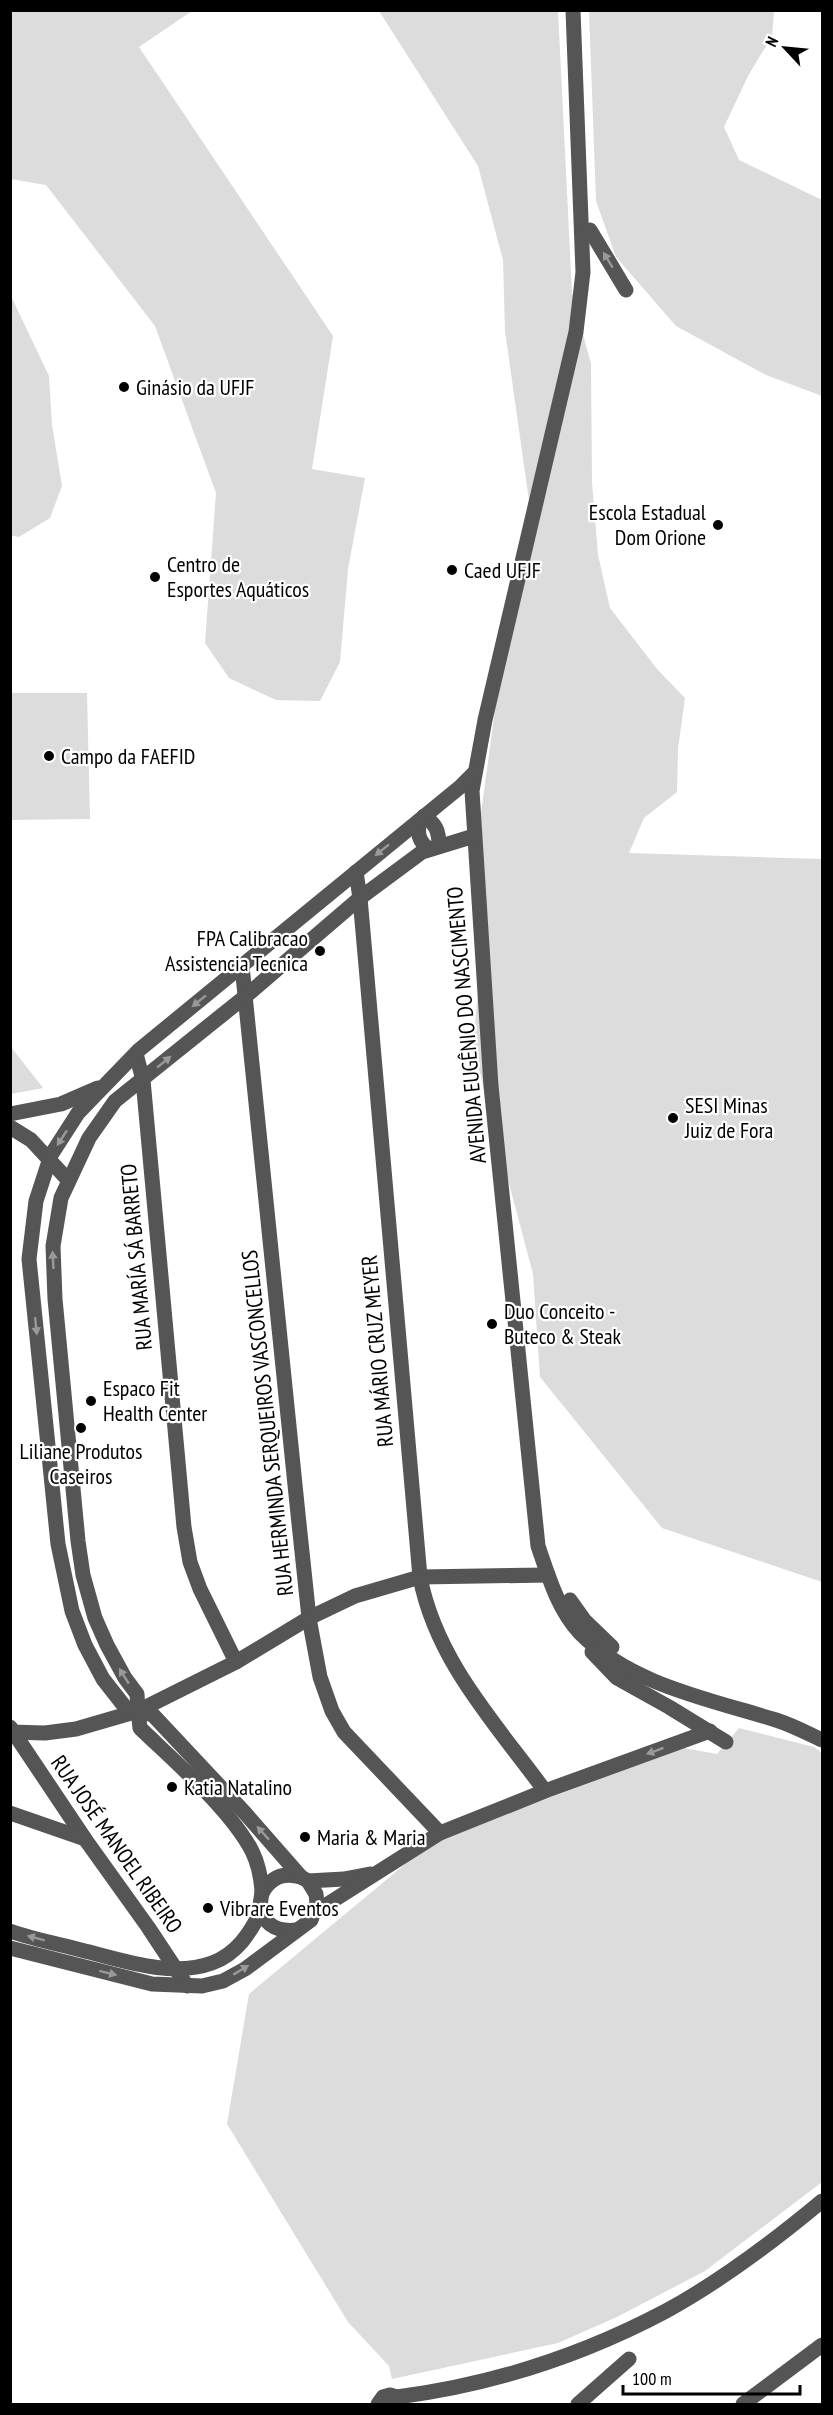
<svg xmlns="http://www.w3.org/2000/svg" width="833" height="2415" font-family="'PT Sans Narrow',sans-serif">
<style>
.green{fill:#dcdcdc}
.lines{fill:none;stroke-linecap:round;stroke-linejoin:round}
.minor{stroke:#555;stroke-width:15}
.oneway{fill:#999}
.poi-dot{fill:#000;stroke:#fff;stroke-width:2}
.labels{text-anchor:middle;stroke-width:4.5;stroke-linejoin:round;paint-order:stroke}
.poi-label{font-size:22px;fill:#000;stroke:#fff;text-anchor:start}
.street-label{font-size:22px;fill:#000;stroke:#fff}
</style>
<rect width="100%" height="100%" fill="#fff"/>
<g class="green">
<path d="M 10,11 L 192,11 L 139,47 L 333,336 L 312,469 L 365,478 L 348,569 L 340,662 L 320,701 L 276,700 L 229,678 L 205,643 L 216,493 L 155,326 L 46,185 L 11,179 Z"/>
<path d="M 379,11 L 558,11 L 572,293 L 591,364 L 592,482 L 598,555 L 610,608 L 657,669 L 685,698 L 678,749 L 677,792 L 644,818 L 629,853 L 822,859 L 822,1582 L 662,1528 L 540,1377 L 533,1274 L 473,1047 L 483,938 L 479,828 L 498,688 L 533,529 L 505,331 L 503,260 L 478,166 Z"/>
<path d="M 589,11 L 774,11 L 772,36 L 748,76 L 724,127 L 739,160 L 822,200 L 822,396 L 766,375 L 676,326 L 616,257 L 596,201 Z"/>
<path d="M 10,294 L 49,376 L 52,425 L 62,486 L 50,518 L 19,537 L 10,535 Z"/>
<path d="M 11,693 L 87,693 L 90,819 L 11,820 Z"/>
<path d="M 11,1047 L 43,1088 L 11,1094 Z"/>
<path d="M 739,1728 L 814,1747 L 822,1753 L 822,2182 L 705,2271 L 617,2317 L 558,2343 L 392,2379 L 389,2366 L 348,2322 L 227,2124 L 249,1994 L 433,1841 L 684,1748 L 717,1754 Z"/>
</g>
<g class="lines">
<g class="minor">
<path d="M 573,10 L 583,272 L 576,332 L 485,720 L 472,791 L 491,1086 L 538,1546 C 548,1575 558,1610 580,1633 C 631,1685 709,1699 776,1720 C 792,1725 807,1733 822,1740"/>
<path d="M 590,230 L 626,290"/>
<path d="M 424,816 C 436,824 439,831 439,846"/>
<path d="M 420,820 C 417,833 418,841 429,849"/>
<path d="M 356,872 L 360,898 L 420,1577 C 436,1661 496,1724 545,1791"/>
<path d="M 242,966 L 298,1514 L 309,1618 L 320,1677 L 332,1711 L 344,1732 L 440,1833"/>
<path d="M 136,1054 L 143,1080 L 184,1527 L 190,1562 L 200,1589 L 236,1662"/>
<path d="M 10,1114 L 61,1104 L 98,1088"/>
<path d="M 10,1127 L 31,1140 L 68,1180"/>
<path d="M 570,1600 L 585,1621 L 612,1647"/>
<path d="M 592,1652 L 617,1678 L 669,1707 L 726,1742"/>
<path d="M 10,1727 L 85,1839 L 148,1927 L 187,1986"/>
<path d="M 10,1732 L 45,1733 L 76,1729 L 138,1711 L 236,1662 L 309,1618 L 355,1596 L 420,1577 L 548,1575"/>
<path d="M 10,1813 L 85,1839"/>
<path d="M 308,1881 L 344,1879 L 370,1874"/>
<path d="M 262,1893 C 271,1877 284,1872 301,1877"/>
<path d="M 315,1912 L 440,1833 L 545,1791 L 710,1731"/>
<path d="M 297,1930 C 281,1932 265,1927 261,1909 C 259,1903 262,1897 262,1891 C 261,1878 258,1863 252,1851 C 230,1809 174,1761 140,1728 L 138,1711 L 125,1707 L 103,1679 L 85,1645 L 72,1611 L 58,1544 L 29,1259 L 36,1201 L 51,1155 L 78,1113 L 139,1050 L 460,787 L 475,772"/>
<path d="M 10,1931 C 33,1939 58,1944 81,1950 C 122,1960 171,1978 212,1963 C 237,1954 250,1933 261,1911"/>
<path d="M 10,1948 L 152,1984 L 202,1986 L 223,1981 L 245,1969 L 311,1920 L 317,1903 L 316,1894 L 308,1881 L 301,1877 L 245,1813 L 153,1715 L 138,1711 L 137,1694 L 125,1678 L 107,1645 L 95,1618 L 83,1575 L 78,1541 L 55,1299 L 53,1246 L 61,1198 L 89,1138 L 115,1101 L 247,995 L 360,898 L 422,852 L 474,836"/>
<path d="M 397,2397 C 490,2385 583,2355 666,2311 C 721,2281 774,2241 822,2201"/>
<path d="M 378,2404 L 383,2397 L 390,2395 L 397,2397 L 402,2404"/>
<path d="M 578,2404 L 629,2359"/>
<path d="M 743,2404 L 822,2345"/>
</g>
</g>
<defs><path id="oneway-solid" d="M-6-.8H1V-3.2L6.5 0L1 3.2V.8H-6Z" transform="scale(1.5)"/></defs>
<g class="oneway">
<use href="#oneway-solid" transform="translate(608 260) rotate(-121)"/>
<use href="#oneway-solid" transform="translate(382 850) rotate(141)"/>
<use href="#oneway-solid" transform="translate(199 1001) rotate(141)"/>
<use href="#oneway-solid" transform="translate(164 1062) rotate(-39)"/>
<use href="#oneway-solid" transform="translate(62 1138) rotate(123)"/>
<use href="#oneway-solid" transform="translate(53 1260) rotate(-93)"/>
<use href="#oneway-solid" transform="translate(36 1326) rotate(84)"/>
<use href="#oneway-solid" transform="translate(124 1676) rotate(-122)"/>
<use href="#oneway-solid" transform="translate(655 1751) rotate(160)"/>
<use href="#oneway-solid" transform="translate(263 1833) rotate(-132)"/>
<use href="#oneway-solid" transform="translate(36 1938) rotate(-165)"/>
<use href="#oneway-solid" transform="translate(241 1970) rotate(-31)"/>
<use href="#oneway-solid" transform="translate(108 1973) rotate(14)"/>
</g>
<g class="poi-dot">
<circle cx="124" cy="387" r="6"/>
<circle cx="718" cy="525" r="6"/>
<circle cx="452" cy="570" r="6"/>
<circle cx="155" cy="577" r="6"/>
<circle cx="49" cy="756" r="6"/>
<circle cx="320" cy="951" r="6"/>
<circle cx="673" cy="1118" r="6"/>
<circle cx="492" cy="1324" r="6"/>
<circle cx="91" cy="1401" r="6"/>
<circle cx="81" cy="1428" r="6"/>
<circle cx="172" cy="1787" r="6"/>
<circle cx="305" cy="1837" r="6"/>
<circle cx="208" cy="1908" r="6"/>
</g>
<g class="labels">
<g class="poi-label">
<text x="136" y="395">Ginásio da UFJF</text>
<text x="706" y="520" text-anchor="end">Escola Estadual<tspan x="706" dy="25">Dom Orione</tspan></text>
<text x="167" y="572">Centro de<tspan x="167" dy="25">Esportes Aquáticos</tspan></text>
<text x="464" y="578">Caed UFJF</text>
<text x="61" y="764">Campo da FAEFID</text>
<text x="308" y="946" text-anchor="end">FPA Calibracao<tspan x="308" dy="25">Assistencia Tecnica</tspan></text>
<text x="685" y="1113">SESI Minas<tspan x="685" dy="25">Juiz de Fora</tspan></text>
<text x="504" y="1319">Duo Conceito -<tspan x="504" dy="25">Buteco &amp; Steak</tspan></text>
<text x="103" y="1396">Espaco Fit<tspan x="103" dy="25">Health Center</tspan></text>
<text x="81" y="1459" text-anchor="middle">Liliane Produtos<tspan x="81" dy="25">Caseiros</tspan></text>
<text x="184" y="1795">Katia Natalino</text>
<text x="317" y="1845">Maria &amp; Maria</text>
<text x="220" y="1916">Vibrare Eventos</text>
</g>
<g class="street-label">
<text transform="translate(466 1025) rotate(-95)" y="8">AVENIDA EUGÊNIO DO NASCIMENTO</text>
<text transform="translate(136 1257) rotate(-95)" y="8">RUA MARÍA SÁ BARRETO</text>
<text transform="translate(377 1351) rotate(-95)" y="8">RUA MÁRIO CRUZ MEYER</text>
<text transform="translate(267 1423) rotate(-96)" y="8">RUA HERMINDA SERQUEIROS VASCONCELLOS</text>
<text transform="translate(117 1844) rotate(55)" y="8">RUA JOSÉ MANOEL RIBEIRO</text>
</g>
</g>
<rect width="833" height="2415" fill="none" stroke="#000000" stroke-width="24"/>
<g transform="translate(785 48) rotate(296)" stroke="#ffffff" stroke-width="4.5" paint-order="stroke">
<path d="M0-4.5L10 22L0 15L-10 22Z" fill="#000000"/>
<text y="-9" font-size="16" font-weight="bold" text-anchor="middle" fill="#000000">N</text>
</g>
<path d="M623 2385v9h177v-9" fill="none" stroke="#000000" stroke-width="3"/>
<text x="632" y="2385" font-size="18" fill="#000000" stroke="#ffffff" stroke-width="4.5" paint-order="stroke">100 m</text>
</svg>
